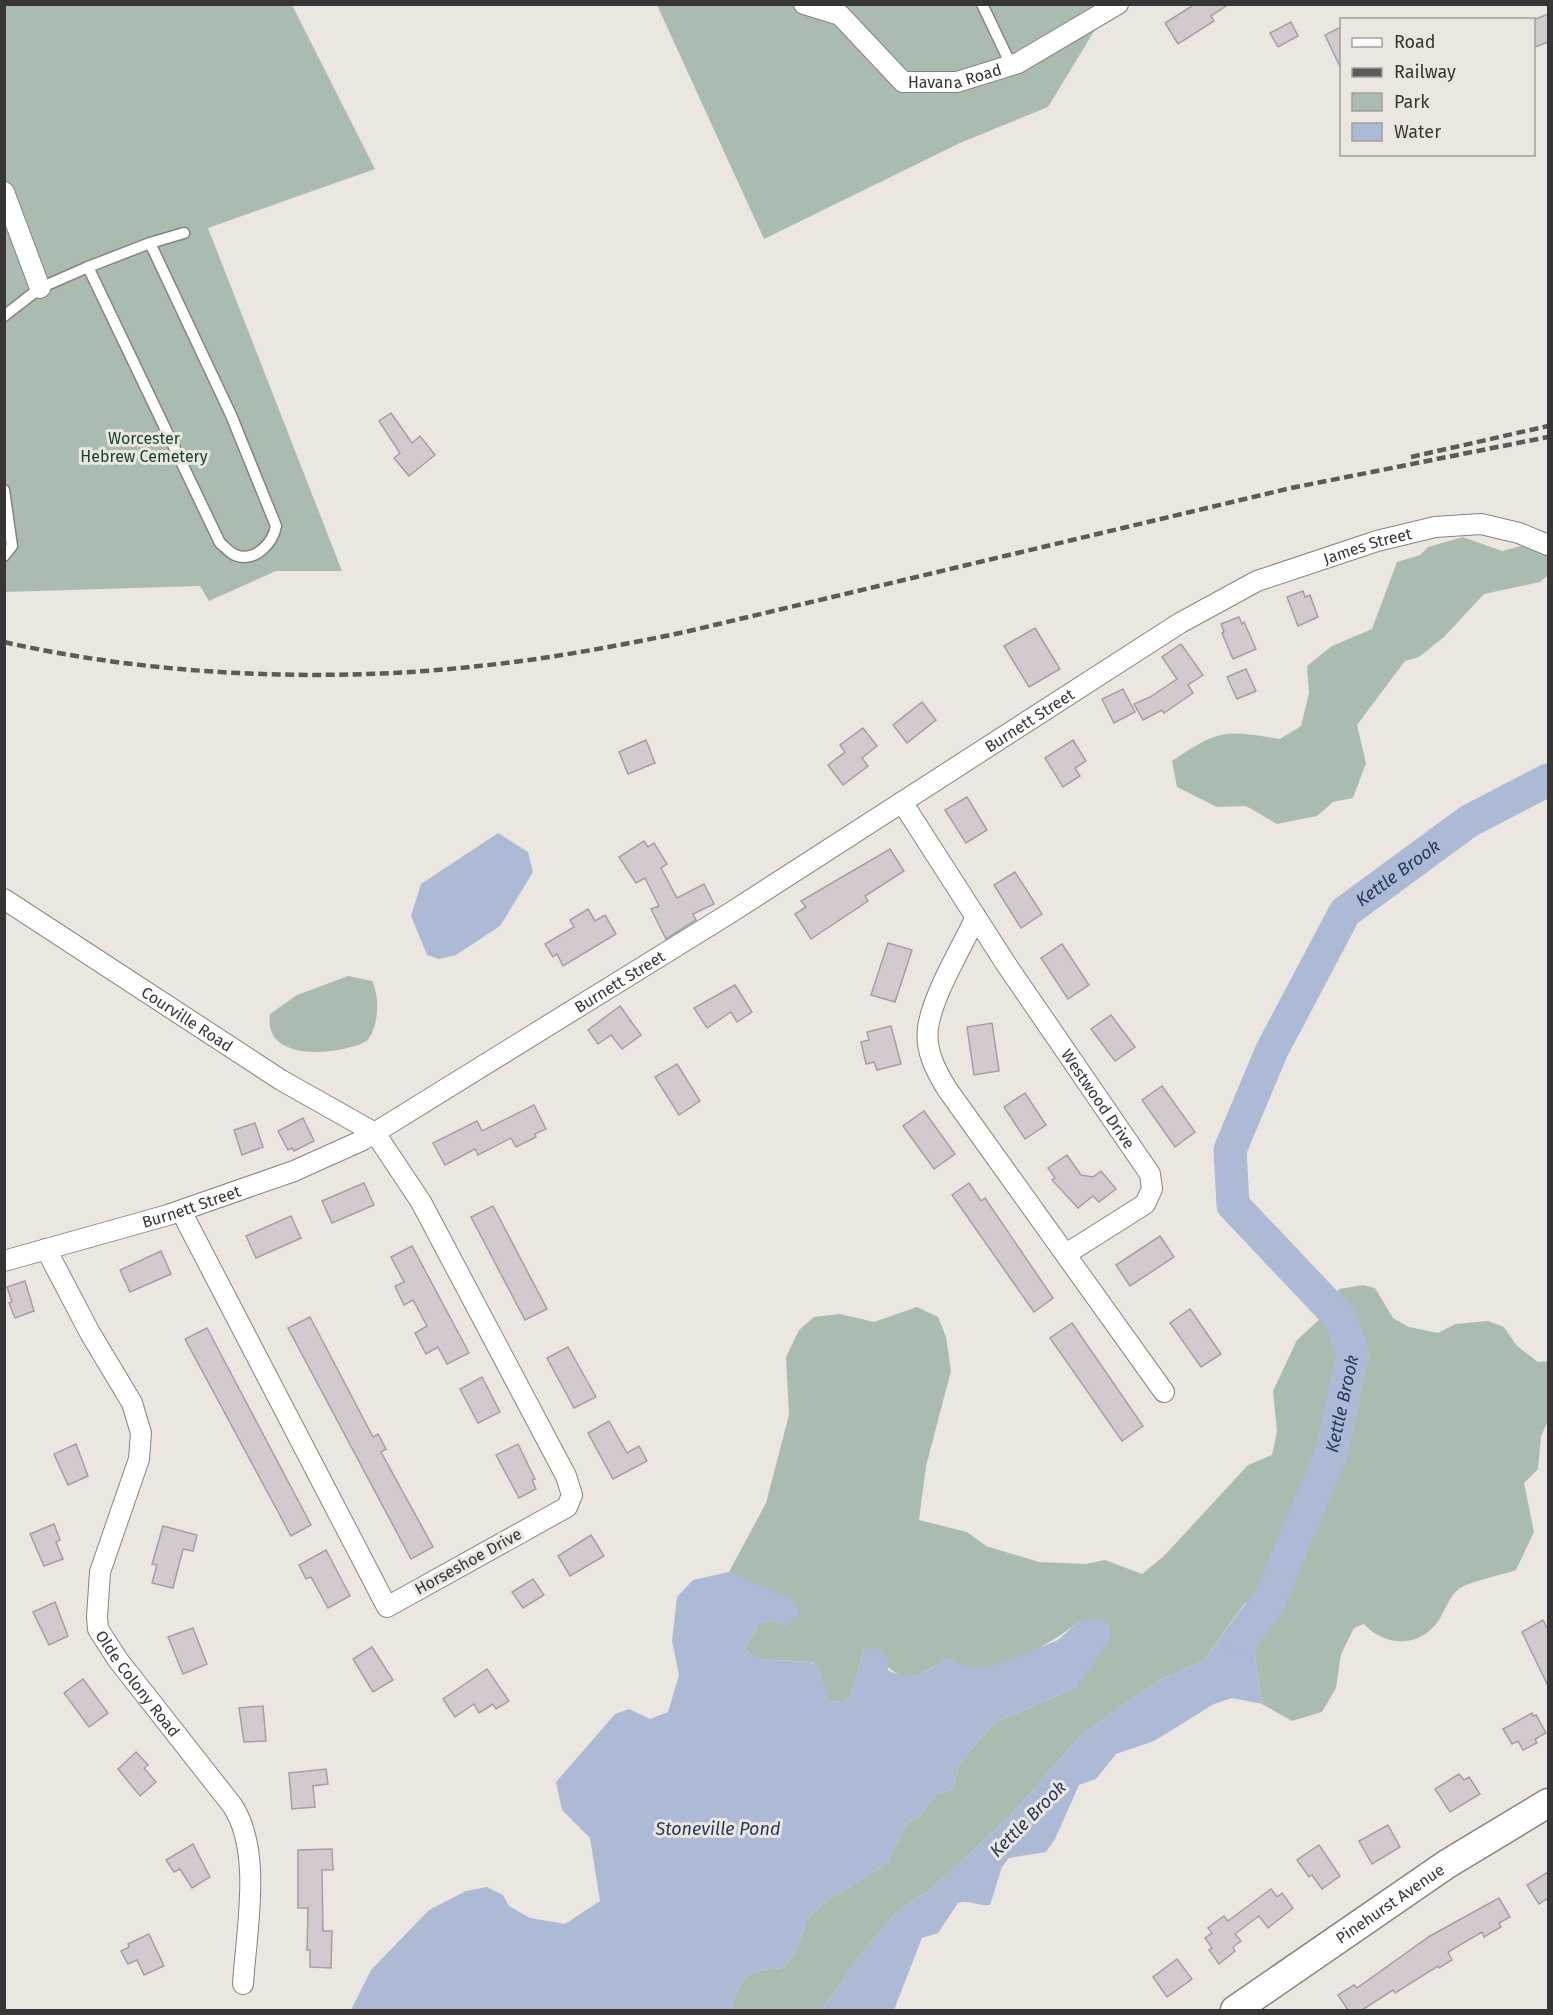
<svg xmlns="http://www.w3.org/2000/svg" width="1553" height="2015" font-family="'Fira Sans',sans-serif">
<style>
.green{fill:#aabcaf}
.water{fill:#acbad6}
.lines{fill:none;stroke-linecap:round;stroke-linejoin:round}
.river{stroke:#acbad6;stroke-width:33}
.building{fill:#d3cacf;stroke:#a69ea2;stroke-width:1.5}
.service-casing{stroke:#88847d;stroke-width:13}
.minor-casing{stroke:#88847d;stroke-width:22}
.secondary-casing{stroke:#88847d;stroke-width:31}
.service{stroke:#fff;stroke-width:10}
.minor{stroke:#fff;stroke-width:20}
.secondary{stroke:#fff;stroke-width:28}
.rail{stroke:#5d5b58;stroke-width:4.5;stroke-dasharray:9 4.5;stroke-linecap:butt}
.labels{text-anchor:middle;stroke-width:6;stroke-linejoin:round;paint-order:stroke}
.street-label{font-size:16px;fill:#383634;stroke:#ebe7e0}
.park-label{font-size:16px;fill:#144427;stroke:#ebe7e0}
.water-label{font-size:18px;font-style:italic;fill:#283961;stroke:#ebe7e0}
</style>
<rect width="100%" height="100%" fill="#ebe7e0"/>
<g class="green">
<path d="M 4,5 L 292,5 L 375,169 L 208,228 L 342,571 L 276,571 L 209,601 L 200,586 L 5,592 Z"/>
<path d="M 657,5 L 1110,5 L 1048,107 L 960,143 L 764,239 Z"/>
<path d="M 1463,537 L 1502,551 L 1529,544 L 1548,553 L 1547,576 L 1540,582 L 1484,594 L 1444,637 L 1419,657 L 1405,661 L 1357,725 L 1366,763 L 1353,798 L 1333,802 L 1317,816 L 1277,824 L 1246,806 L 1217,807 L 1177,787 L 1172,761 C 1220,729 1224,730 1280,739 L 1301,726 L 1309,693 L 1307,666 L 1332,646 L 1372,629 L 1397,562 L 1420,555 L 1428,547 Z"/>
<path d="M 348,976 L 372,981 C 380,996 379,1027 367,1041 C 341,1055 262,1064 270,1014 L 297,995 Z"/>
<path d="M 1363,1285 L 1375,1288 L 1393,1318 L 1409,1327 L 1438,1333 L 1455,1324 L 1488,1321 L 1504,1327 L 1517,1346 L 1538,1362 L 1548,1361 L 1548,1421 L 1541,1436 L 1538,1469 L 1524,1483 L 1534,1532 L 1516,1570 C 1505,1574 1467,1582 1459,1589 C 1449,1596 1444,1614 1436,1624 C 1417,1648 1384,1646 1364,1624 L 1354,1628 L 1341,1654 L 1336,1688 L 1322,1712 L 1292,1721 L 1262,1704 L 1254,1650 L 1269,1602 L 1245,1603 L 1204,1660 L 1160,1680 L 1082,1734 L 1010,1816 L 927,1893 C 889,1906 846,1978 822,2010 L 730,2010 C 745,1974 742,1971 783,1968 L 798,1947 L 806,1921 L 823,1903 L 888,1863 L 907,1823 L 919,1817 L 937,1794 L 953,1789 L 959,1764 L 994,1723 L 1077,1687 L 1078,1622 C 1056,1641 999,1674 969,1668 C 962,1666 954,1661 948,1658 L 919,1675 L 901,1677 L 864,1649 L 851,1695 L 843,1702 L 829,1701 L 820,1671 L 812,1662 L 758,1659 L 745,1649 L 758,1624 L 769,1620 L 787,1625 L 729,1572 L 766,1503 L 789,1415 L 786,1357 L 799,1330 L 814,1317 L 840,1314 L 874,1322 L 917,1307 L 938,1317 L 946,1337 L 951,1371 L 926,1466 L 919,1520 L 967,1532 L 986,1546 L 1039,1562 L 1086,1564 L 1105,1560 L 1142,1574 L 1164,1556 L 1248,1465 L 1272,1455 L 1277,1431 L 1273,1391 L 1297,1340 L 1320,1319 L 1339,1289 Z"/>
</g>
<g class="water">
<path d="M 498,833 L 528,852 L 533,872 L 500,926 L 456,955 L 439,959 L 427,955 L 411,916 L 421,884 Z"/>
<path d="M 729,1572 L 793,1600 L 800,1613 L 787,1625 L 769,1620 L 758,1624 L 745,1649 L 758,1659 L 811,1662 L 820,1670 L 830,1701 L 843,1702 L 851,1695 L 864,1649 L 874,1646 L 888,1657 L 888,1670 C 913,1684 926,1671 948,1658 L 969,1668 L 992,1667 L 1058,1640 L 1078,1622 L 1095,1617 L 1109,1623 L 1110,1639 L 1077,1687 L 994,1723 L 959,1764 L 953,1789 L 937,1794 L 919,1817 L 907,1823 L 888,1863 L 823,1903 L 806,1921 L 798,1947 L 783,1968 C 742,1971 745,1974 730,2010 L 351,2010 L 371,1970 L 429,1910 L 466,1891 L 487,1887 L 503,1895 L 509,1906 L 530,1918 L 565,1924 L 600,1901 L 590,1838 L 562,1810 L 556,1782 L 615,1714 L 629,1709 L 650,1719 L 668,1712 L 679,1675 L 672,1641 L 677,1597 L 693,1580 Z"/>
<path d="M 1259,1585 L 1269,1602 L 1254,1650 L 1262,1704 L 1232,1698 L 1214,1704 L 1154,1741 L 1116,1754 L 1096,1779 L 1079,1785 L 1055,1839 L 1046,1852 L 1009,1858 L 1002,1867 L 990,1905 C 978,1907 968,1899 958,1903 L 938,1933 L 922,1938 L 894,2010 L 822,2010 C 846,1978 889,1906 927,1893 L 1010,1816 L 1082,1734 L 1160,1680 L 1204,1660 Z"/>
</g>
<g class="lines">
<path class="river" id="s1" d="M 1244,1637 L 1269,1602 L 1332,1451 L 1353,1354 L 1340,1318 L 1233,1205 L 1230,1150 L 1272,1050 L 1345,912 L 1469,821 L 1548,780"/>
</g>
<g class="building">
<path d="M 1195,4 L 1229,4 L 1211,16 L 1214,21 L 1178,44 L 1165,23 Z"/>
<path d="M 1548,14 L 1548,42 L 1533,48 L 1533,20 Z"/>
<path d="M 1291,22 L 1298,36 L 1278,47 L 1270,33 Z"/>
<path d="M 1341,27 L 1341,69 L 1325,35 Z"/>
<path d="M 391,413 L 412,443 L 420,436 L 435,455 L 409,476 L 394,458 L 400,453 L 379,421 Z"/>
<path d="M 1303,591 L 1305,597 L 1310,595 L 1318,617 L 1298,626 L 1287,597 Z"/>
<path d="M 1239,617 L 1242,624 L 1244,622 L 1256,649 L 1233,659 L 1222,633 L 1224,632 L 1221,624 Z"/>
<path d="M 1035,628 L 1060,669 L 1029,687 L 1004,646 Z"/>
<path d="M 1181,644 L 1203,675 L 1188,685 L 1193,693 L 1164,713 L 1162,710 L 1143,720 L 1134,704 L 1150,697 L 1177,679 L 1162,657 Z"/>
<path d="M 1246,669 L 1256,691 L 1237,699 L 1227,677 Z"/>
<path d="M 1123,689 L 1135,712 L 1114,723 L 1102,699 Z"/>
<path d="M 922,702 L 936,720 L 907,743 L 893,725 Z"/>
<path d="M 863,728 L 877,746 L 862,758 L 868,766 L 843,785 L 828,765 L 845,752 L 840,745 Z"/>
<path d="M 646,740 L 655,763 L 628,774 L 619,752 Z"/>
<path d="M 1073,740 L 1086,761 L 1075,768 L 1080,776 L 1063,787 L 1045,758 Z"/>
<path d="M 967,797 L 987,830 L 966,843 L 945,810 Z"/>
<path d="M 644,841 L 648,847 L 654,843 L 667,864 L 661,868 L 677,898 L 704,884 L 714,904 L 693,914 L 696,920 L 666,939 L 651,909 L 659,906 L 645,878 L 636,883 L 619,857 Z"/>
<path d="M 890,849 L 904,871 L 865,896 L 868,901 L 811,939 L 795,914 L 806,907 L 801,901 Z"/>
<path d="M 1015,872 L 1042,914 L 1021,928 L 994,885 Z"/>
<path d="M 588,909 L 595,921 L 605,915 L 616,934 L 563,966 L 557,954 L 553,957 L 545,944 L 574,927 L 570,920 Z"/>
<path d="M 888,943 L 912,950 L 895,1002 L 871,995 Z"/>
<path d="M 1062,944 L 1089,985 L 1068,999 L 1041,958 Z"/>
<path d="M 735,985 L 752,1012 L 737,1022 L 731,1012 L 707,1028 L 694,1008 Z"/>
<path d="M 620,1006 L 641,1035 L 622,1049 L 611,1035 L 598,1044 L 588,1030 Z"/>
<path d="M 1111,1015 L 1135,1047 L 1115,1061 L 1091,1029 Z"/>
<path d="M 992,1023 L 999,1071 L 974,1075 L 967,1027 Z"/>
<path d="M 891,1026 L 901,1064 L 877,1070 L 874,1062 L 866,1064 L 861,1042 L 869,1040 L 867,1032 Z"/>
<path d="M 677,1064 L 700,1101 L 679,1115 L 655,1077 Z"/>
<path d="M 1162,1086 L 1195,1132 L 1175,1147 L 1142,1100 Z"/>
<path d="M 1025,1093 L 1046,1125 L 1025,1139 L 1004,1107 Z"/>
<path d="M 534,1105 L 546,1129 L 535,1134 L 536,1137 L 516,1147 L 511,1138 L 478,1155 L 475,1149 L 445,1165 L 433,1143 L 477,1121 L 482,1131 Z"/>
<path d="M 924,1111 L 955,1154 L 934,1169 L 903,1126 Z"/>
<path d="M 303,1118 L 314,1141 L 294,1151 L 292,1148 L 288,1150 L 278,1131 Z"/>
<path d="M 255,1123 L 263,1147 L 242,1155 L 234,1130 Z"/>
<path d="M 1067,1155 L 1081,1175 L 1093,1177 L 1101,1171 L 1116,1189 L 1099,1202 L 1093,1196 L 1078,1208 L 1052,1180 L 1055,1178 L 1048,1168 Z"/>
<path d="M 364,1183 L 374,1205 L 332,1223 L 322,1201 Z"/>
<path d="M 969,1183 L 981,1201 L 985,1198 L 1053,1298 L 1034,1312 L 952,1195 Z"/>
<path d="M 493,1206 L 547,1309 L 525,1320 L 471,1217 Z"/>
<path d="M 291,1216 L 301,1238 L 256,1258 L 246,1236 Z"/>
<path d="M 1160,1236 L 1174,1257 L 1130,1286 L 1116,1265 Z"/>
<path d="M 412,1246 L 469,1353 L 447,1364 L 438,1347 L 426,1354 L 415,1333 L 427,1326 L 413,1300 L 404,1305 L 395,1286 L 404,1282 L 391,1257 Z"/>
<path d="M 161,1251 L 171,1274 L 130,1292 L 120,1270 Z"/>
<path d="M 25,1281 L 34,1311 L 15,1318 L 9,1303 L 12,1302 L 7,1287 Z"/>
<path d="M 1190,1309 L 1221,1354 L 1201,1367 L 1170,1323 Z"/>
<path d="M 310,1317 L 373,1437 L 378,1434 L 386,1449 L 381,1452 L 433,1547 L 411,1559 L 288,1328 Z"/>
<path d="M 1072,1323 L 1143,1426 L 1122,1441 L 1050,1338 Z"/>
<path d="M 207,1328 L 311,1525 L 291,1536 L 185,1339 Z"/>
<path d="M 568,1347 L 596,1397 L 574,1408 L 547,1358 Z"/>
<path d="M 482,1377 L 500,1412 L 478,1423 L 460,1389 Z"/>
<path d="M 609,1421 L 627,1453 L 639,1446 L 647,1461 L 613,1479 L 588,1433 Z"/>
<path d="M 76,1444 L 88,1476 L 68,1485 L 54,1454 Z"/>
<path d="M 518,1444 L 535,1479 L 532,1480 L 536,1489 L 519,1498 L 496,1455 Z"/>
<path d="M 54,1524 L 60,1540 L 56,1542 L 63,1559 L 44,1566 L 30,1534 Z"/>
<path d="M 163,1526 L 197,1535 L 193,1551 L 183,1549 L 173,1588 L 152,1583 L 157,1565 L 152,1564 Z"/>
<path d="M 591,1535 L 604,1556 L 570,1576 L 558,1556 Z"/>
<path d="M 326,1550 L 350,1596 L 328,1608 L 311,1577 L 306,1579 L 299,1565 Z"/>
<path d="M 533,1579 L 544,1595 L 523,1608 L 512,1592 Z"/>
<path d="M 55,1602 L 68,1636 L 49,1645 L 33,1612 Z"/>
<path d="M 1543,1620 L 1548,1630 L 1548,1686 L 1522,1632 Z"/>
<path d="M 193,1628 L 207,1664 L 183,1674 L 168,1637 Z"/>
<path d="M 372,1647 L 393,1680 L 373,1692 L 353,1659 Z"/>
<path d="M 487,1669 L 509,1701 L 496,1709 L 493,1704 L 479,1713 L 474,1704 L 455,1717 L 443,1699 Z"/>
<path d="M 83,1679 L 108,1713 L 89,1727 L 64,1693 Z"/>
<path d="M 263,1706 L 266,1741 L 244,1742 L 239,1708 Z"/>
<path d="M 1532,1713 L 1533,1716 L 1536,1715 L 1546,1733 L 1535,1739 L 1537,1743 L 1523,1750 L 1518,1741 L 1512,1744 L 1503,1729 Z"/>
<path d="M 136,1752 L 148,1765 L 144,1768 L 156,1782 L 140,1796 L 118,1769 Z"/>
<path d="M 326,1769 L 328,1784 L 313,1786 L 315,1807 L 292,1809 L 289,1773 Z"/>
<path d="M 1459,1774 L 1464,1780 L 1469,1777 L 1480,1794 L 1450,1812 L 1435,1789 Z"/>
<path d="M 1388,1825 L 1400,1847 L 1372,1864 L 1359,1841 Z"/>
<path d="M 193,1844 L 210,1877 L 192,1888 L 180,1869 L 174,1872 L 166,1860 Z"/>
<path d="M 1319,1845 L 1340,1876 L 1322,1889 L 1312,1875 L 1309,1877 L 1297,1860 Z"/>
<path d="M 332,1849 L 333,1870 L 322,1870 L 323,1931 L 332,1931 L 331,1968 L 310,1967 L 310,1950 L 307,1950 L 308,1908 L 298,1908 L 298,1850 Z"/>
<path d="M 1548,1872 L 1548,1898 L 1539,1904 L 1527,1885 Z"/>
<path d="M 1271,1889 L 1277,1897 L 1282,1893 L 1293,1908 L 1268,1928 L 1259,1916 L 1235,1934 L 1241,1941 L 1233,1947 L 1235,1951 L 1219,1964 L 1209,1950 L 1212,1948 L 1205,1938 L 1212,1933 L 1208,1928 L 1224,1916 L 1228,1921 Z"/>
<path d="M 1499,1898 L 1510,1917 L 1499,1923 L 1501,1927 L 1484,1937 L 1482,1932 L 1448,1952 L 1452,1960 L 1439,1968 L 1438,1966 L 1395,1993 L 1393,1990 L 1362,2010 L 1348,2010 L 1338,1995 L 1354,1985 L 1357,1988 L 1430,1936 Z"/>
<path d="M 149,1934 L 164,1966 L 144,1975 L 137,1960 L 128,1964 L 121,1951 L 129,1947 L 128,1944 Z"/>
<path d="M 1177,1959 L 1192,1979 L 1167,1997 L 1153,1977 Z"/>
</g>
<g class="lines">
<defs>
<g id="service">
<path d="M 982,4 L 1011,65"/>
<path d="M 150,243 L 88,267 L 220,543 C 224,546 230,553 235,555 C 255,563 273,543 276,526 L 231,415 L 150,243 L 184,233"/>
<path d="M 4,316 L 40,288 L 88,267"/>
<path d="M 4,490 L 12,546 L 4,556"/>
</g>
<g id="minor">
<path id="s2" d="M 804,4 L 840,15 L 903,82 L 957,82 L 1018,63 L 1118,4"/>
<path d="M 4,192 L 40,288"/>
<path id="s3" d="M 902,802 L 1006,964 L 1150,1174 L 1152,1189 L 1145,1204 L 1066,1254"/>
<path id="s4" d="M 4,899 L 281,1080 L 375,1133 L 421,1202 L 566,1476 L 572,1495 L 567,1507 L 387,1607 L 181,1211"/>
<path d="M 976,917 C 962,947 932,996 928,1028 C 925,1051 936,1071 947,1089 L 1164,1392"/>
<path id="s5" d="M 46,1249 L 90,1333 L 132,1403 L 141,1433 L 139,1459 L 100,1572 L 97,1617 L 98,1629 L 118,1660 L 232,1805 C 263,1851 246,1932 243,1984"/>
<path id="s6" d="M 4,1261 L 168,1215 L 294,1171 L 363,1140 L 730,913 L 1180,623 L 1257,581 L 1377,541 L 1435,527 L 1481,524 L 1519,533 L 1548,545"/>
</g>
<g id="secondary">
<path id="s7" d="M 1235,2010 L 1447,1864 L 1548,1803"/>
</g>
</defs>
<use href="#service" class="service-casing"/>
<use href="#minor" class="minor-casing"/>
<use href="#secondary" class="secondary-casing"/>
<use href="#service" class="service"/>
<use href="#minor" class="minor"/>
<use href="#secondary" class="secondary"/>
<g class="rail">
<path d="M 1411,457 L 1548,426"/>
<path d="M 4,642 C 153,676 328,683 479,666 C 548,659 617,646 685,632 L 1291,488 L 1548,437"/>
</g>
</g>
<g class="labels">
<g class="street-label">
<text dy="6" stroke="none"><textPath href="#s2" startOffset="182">Havana Road</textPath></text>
<text dy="6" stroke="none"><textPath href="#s6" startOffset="1550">James Street</textPath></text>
<text dy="6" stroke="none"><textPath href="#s6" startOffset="1167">Burnett Street</textPath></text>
<text dy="6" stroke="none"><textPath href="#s6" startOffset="681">Burnett Street</textPath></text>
<text dy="6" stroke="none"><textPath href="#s4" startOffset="219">Courville Road</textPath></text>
<text dy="6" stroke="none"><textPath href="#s3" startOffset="356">Westwood Drive</textPath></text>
<text dy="6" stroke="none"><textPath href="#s6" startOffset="195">Burnett Street</textPath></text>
<text transform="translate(468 1561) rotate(-29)" y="6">Horseshoe Drive</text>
<text dy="6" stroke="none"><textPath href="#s5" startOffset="478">Olde Colony Road</textPath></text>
<text dy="6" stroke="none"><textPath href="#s7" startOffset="188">Pinehurst Avenue</textPath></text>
</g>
<g class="park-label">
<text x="144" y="444">Worcester<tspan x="144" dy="18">Hebrew Cemetery</tspan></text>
</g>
<g class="water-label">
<text dy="6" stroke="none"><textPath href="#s1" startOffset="885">Kettle Brook</textPath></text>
<text dy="6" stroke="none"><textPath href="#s1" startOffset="255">Kettle Brook</textPath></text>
<text transform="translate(1028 1819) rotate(-45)" y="6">Kettle Brook</text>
<text x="718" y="1835">Stoneville Pond</text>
</g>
</g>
<rect width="1553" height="2015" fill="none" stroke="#383634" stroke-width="12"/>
<rect x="1340" y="18" width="195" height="138" fill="#ebe7e0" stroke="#a3a09b" stroke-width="1.5"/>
<rect x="1352" y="38" width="30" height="9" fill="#ffffff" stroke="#a3a09b" stroke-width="1.5"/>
<text x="1394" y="48" font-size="18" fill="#383634">Road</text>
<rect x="1352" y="68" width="30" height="9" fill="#5d5b58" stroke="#a3a09b" stroke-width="1.5"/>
<text x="1394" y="78" font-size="18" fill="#383634">Railway</text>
<rect x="1352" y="93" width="30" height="18" fill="#aabcaf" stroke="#a3a09b" stroke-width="1.5"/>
<text x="1394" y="108" font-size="18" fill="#383634">Park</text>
<rect x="1352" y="123" width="30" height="18" fill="#acbad6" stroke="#a3a09b" stroke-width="1.5"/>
<text x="1394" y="138" font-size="18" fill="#383634">Water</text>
</svg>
